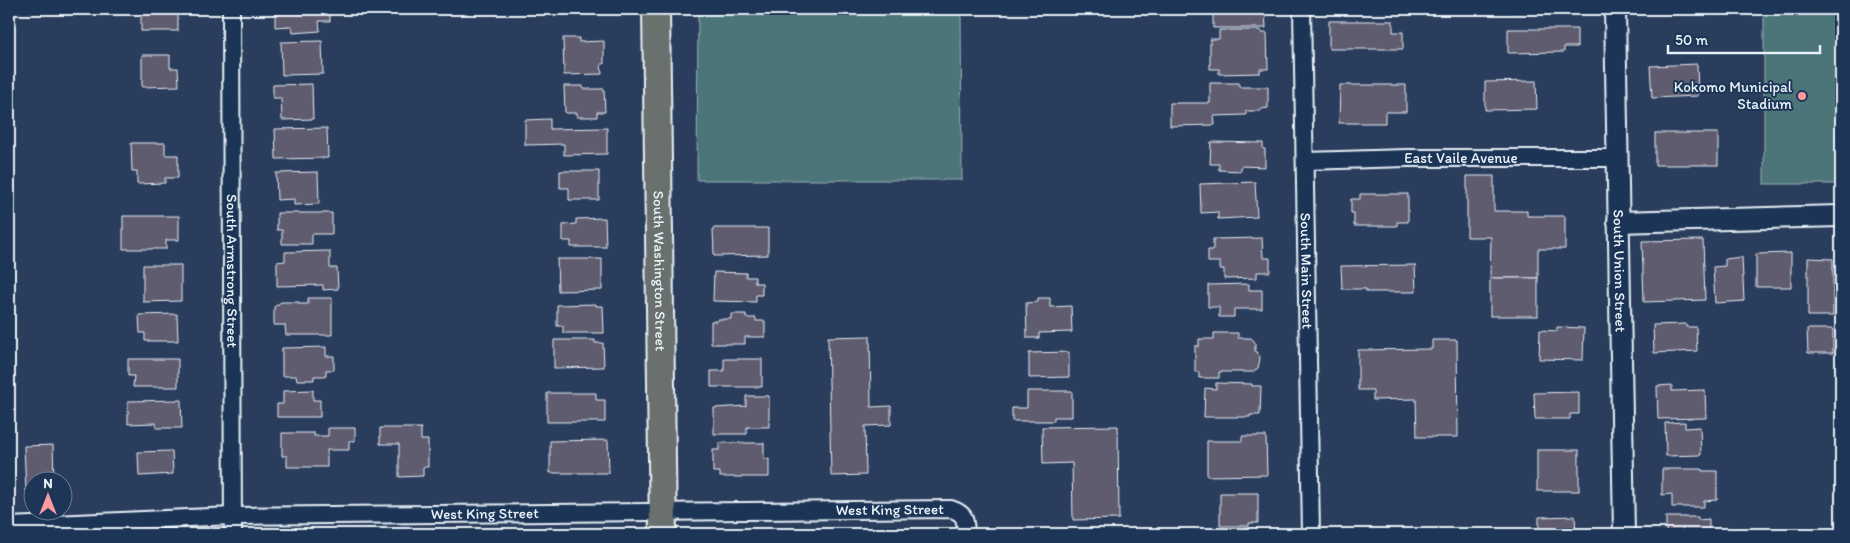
<svg xmlns="http://www.w3.org/2000/svg" width="1850" height="543" font-family="Itim,sans-serif">
<style>
.green{fill:#4c7478;stroke:#9ab2b8}
.building{fill:#605b6f;stroke:#e8f1f8}
.lines{fill:none;stroke-linecap:round;stroke-linejoin:round}
.minor-casing{stroke:#e8f1f8;stroke-width:20}
.tertiary-casing{stroke:#e8f1f8;stroke-width:24}
.primary-casing{stroke:#e8f1f8;stroke-width:30}
.minor{stroke:#1d3557;stroke-width:16}
.tertiary{stroke:#1d3557;stroke-width:20}
.primary{stroke:#6a706d;stroke-width:26}
.poi-dot{fill:#ff9aa2;stroke:#1d3557;stroke-width:2}
.labels{text-anchor:middle;stroke-width:4;stroke-linejoin:round;paint-order:stroke}
.poi-label{font-size:15px;fill:#e8f1f8;stroke:#1d3557;text-anchor:end}
.street-label{font-size:15px;fill:#e8f1f8;stroke:#1d3557}
</style>
<rect width="100%" height="100%" fill="#2a3d5c"/>
<filter id="ink" filterUnits="userSpaceOnUse"><feTurbulence type="fractalNoise" baseFrequency=".02" numOctaves="2"/><feDisplacementMap in="SourceGraphic" scale="10" xChannelSelector="R" yChannelSelector="G"/><feConvolveMatrix kernelMatrix="1 2 1 2 8 2 1 2 1" color-interpolation-filters="sRGB"/></filter>
<g filter="url(#ink)">
<g class="green">
<path d="M 698,9 L 961,9 L 962,180 L 697,180 Z"/>
<rect x="1764" y="9" width="77" height="175"/>
</g>
<g class="building">
<rect x="141" y="9" width="37" height="22"/>
<path d="M 275,9 L 330,9 L 330,21 L 319,21 L 320,31 L 293,33 L 292,26 L 275,27 Z"/>
<path d="M 1213,9 L 1265,10 L 1266,28 L 1213,28 Z"/>
<path d="M 1512,9 L 1582,9 L 1583,11 L 1512,12 Z"/>
<path d="M 1329,21 L 1393,21 L 1393,32 L 1403,32 L 1403,49 L 1329,49 Z"/>
<path d="M 1508,29 L 1577,29 L 1577,47 L 1564,47 L 1564,52 L 1508,53 Z"/>
<path d="M 1219,30 L 1261,30 L 1261,33 L 1267,33 L 1268,69 L 1260,69 L 1260,73 L 1219,74 L 1219,69 L 1210,69 L 1210,39 L 1219,39 Z"/>
<path d="M 563,38 L 579,38 L 579,42 L 604,41 L 604,64 L 601,64 L 602,74 L 564,75 Z"/>
<path d="M 322,41 L 323,74 L 282,75 L 281,42 Z"/>
<path d="M 142,55 L 170,55 L 170,68 L 178,68 L 179,86 L 142,87 Z"/>
<path d="M 1697,64 L 1698,96 L 1652,98 L 1650,66 Z"/>
<path d="M 1536,81 L 1537,109 L 1485,110 L 1485,82 Z"/>
<path d="M 1210,83 L 1239,83 L 1239,87 L 1268,87 L 1268,108 L 1261,109 L 1261,111 L 1246,111 L 1246,115 L 1214,116 L 1215,125 L 1170,126 L 1170,103 L 1210,103 Z"/>
<path d="M 312,84 L 313,119 L 282,120 L 281,98 L 273,98 L 273,85 Z"/>
<path d="M 1340,85 L 1406,85 L 1406,112 L 1385,112 L 1385,123 L 1339,123 Z"/>
<path d="M 564,86 L 583,86 L 583,89 L 604,89 L 605,112 L 597,112 L 597,117 L 577,117 L 577,113 L 565,113 Z"/>
<path d="M 550,119 L 550,129 L 607,128 L 607,154 L 564,155 L 564,144 L 525,145 L 525,120 Z"/>
<path d="M 327,128 L 328,158 L 276,159 L 275,129 Z"/>
<rect x="1655" y="133" width="63" height="32"/>
<path d="M 1211,142 L 1263,143 L 1263,149 L 1265,149 L 1265,167 L 1241,166 L 1241,171 L 1219,170 L 1219,164 L 1210,164 Z"/>
<path d="M 131,143 L 165,143 L 165,155 L 178,155 L 178,178 L 165,178 L 165,183 L 137,184 L 137,171 L 132,171 Z"/>
<path d="M 560,171 L 599,171 L 599,200 L 569,200 L 569,188 L 560,188 Z"/>
<path d="M 318,172 L 319,204 L 294,205 L 294,199 L 277,200 L 276,173 Z"/>
<path d="M 1467,176 L 1494,176 L 1494,211 L 1527,211 L 1527,216 L 1565,216 L 1565,249 L 1538,249 L 1538,278 L 1490,278 L 1491,237 L 1467,237 Z"/>
<path d="M 1255,182 L 1257,217 L 1218,219 L 1218,212 L 1201,213 L 1200,184 Z"/>
<path d="M 1360,194 L 1408,194 L 1408,222 L 1397,222 L 1397,226 L 1354,226 L 1354,213 L 1351,213 L 1351,199 L 1360,199 Z"/>
<path d="M 277,213 L 332,213 L 332,234 L 312,234 L 312,244 L 282,244 L 282,230 L 277,230 Z"/>
<path d="M 123,216 L 179,216 L 179,240 L 166,240 L 166,249 L 123,249 Z"/>
<path d="M 605,218 L 606,247 L 571,247 L 571,241 L 563,241 L 563,225 L 576,224 L 576,219 Z"/>
<path d="M 713,228 L 768,228 L 768,255 L 714,256 Z"/>
<path d="M 1262,238 L 1263,258 L 1270,258 L 1270,272 L 1257,272 L 1257,278 L 1224,279 L 1224,269 L 1220,269 L 1220,262 L 1208,262 L 1208,250 L 1213,250 L 1213,239 Z"/>
<path d="M 1703,240 L 1705,300 L 1644,302 L 1642,241 Z"/>
<path d="M 330,251 L 330,268 L 337,268 L 338,289 L 323,290 L 323,285 L 277,286 L 277,262 L 285,261 L 285,252 Z"/>
<path d="M 1791,253 L 1791,287 L 1756,287 L 1756,254 Z"/>
<path d="M 1742,257 L 1744,301 L 1715,303 L 1713,267 L 1725,266 L 1725,259 Z"/>
<path d="M 1808,258 L 1833,259 L 1833,316 L 1808,316 Z"/>
<path d="M 557,259 L 602,259 L 602,290 L 558,291 Z"/>
<path d="M 143,265 L 181,265 L 181,301 L 143,302 Z"/>
<path d="M 1415,265 L 1416,292 L 1366,292 L 1366,289 L 1342,289 L 1341,266 Z"/>
<path d="M 714,272 L 746,273 L 746,277 L 755,277 L 755,283 L 762,283 L 762,295 L 756,295 L 756,302 L 713,301 Z"/>
<rect x="1490" y="278" width="48" height="38"/>
<path d="M 1249,284 L 1249,290 L 1262,290 L 1262,309 L 1234,309 L 1234,317 L 1219,317 L 1219,307 L 1208,307 L 1208,285 Z"/>
<path d="M 308,298 L 332,298 L 332,335 L 286,335 L 285,325 L 274,325 L 274,307 L 281,302 L 299,302 L 299,304 L 308,304 Z"/>
<path d="M 1038,298 L 1050,298 L 1050,307 L 1071,306 L 1072,332 L 1039,333 L 1039,338 L 1027,338 L 1026,303 L 1038,302 Z"/>
<path d="M 596,304 L 596,306 L 603,306 L 604,333 L 563,333 L 563,326 L 557,326 L 557,305 Z"/>
<path d="M 177,314 L 178,341 L 145,341 L 145,333 L 140,333 L 139,315 Z"/>
<path d="M 731,314 L 746,314 L 746,318 L 756,318 L 756,321 L 765,321 L 765,337 L 745,337 L 745,344 L 711,344 L 711,321 L 718,321 L 718,319 L 731,319 Z"/>
<path d="M 1686,324 L 1686,327 L 1696,327 L 1697,351 L 1654,353 L 1653,325 Z"/>
<path d="M 1557,327 L 1584,328 L 1583,360 L 1539,359 L 1540,330 L 1557,331 Z"/>
<path d="M 1807,329 L 1833,329 L 1833,353 L 1808,353 Z"/>
<path d="M 1214,333 L 1238,333 L 1238,338 L 1251,338 L 1255,342 L 1255,351 L 1258,353 L 1260,359 L 1258,368 L 1253,372 L 1219,372 L 1219,378 L 1199,378 L 1199,372 L 1195,372 L 1195,346 L 1199,346 L 1199,339 L 1214,339 Z"/>
<path d="M 870,336 L 871,407 L 891,406 L 891,425 L 865,426 L 866,475 L 831,476 L 828,337 Z"/>
<path d="M 554,340 L 595,340 L 595,343 L 603,343 L 604,367 L 554,368 Z"/>
<path d="M 1432,340 L 1457,340 L 1458,437 L 1417,437 L 1416,399 L 1373,400 L 1373,390 L 1358,390 L 1358,350 L 1432,349 Z"/>
<path d="M 326,347 L 326,356 L 334,356 L 334,370 L 326,370 L 326,376 L 314,376 L 314,380 L 297,380 L 296,376 L 282,376 L 282,348 Z"/>
<path d="M 1069,352 L 1069,377 L 1029,378 L 1029,353 Z"/>
<path d="M 128,359 L 178,359 L 178,387 L 133,387 L 134,376 L 128,376 Z"/>
<path d="M 724,359 L 762,359 L 762,387 L 711,387 L 711,371 L 724,371 Z"/>
<path d="M 1216,383 L 1252,384 L 1252,386 L 1261,386 L 1260,415 L 1250,415 L 1250,417 L 1204,417 L 1205,388 L 1216,389 Z"/>
<path d="M 1672,385 L 1672,391 L 1705,390 L 1706,418 L 1658,419 L 1657,386 Z"/>
<path d="M 313,390 L 313,400 L 320,400 L 320,417 L 277,417 L 277,404 L 283,404 L 283,391 Z"/>
<path d="M 1027,391 L 1072,391 L 1072,417 L 1054,417 L 1054,421 L 1012,421 L 1012,408 L 1027,408 Z"/>
<path d="M 1579,392 L 1579,414 L 1570,414 L 1570,419 L 1535,419 L 1534,393 Z"/>
<path d="M 547,393 L 596,393 L 596,400 L 605,400 L 605,422 L 547,422 Z"/>
<path d="M 746,396 L 769,396 L 769,427 L 747,427 L 747,434 L 714,434 L 714,408 L 746,406 Z"/>
<path d="M 181,400 L 182,428 L 156,428 L 156,423 L 128,424 L 128,401 Z"/>
<path d="M 1685,422 L 1685,428 L 1700,427 L 1701,455 L 1666,456 L 1665,423 Z"/>
<path d="M 1118,426 L 1119,519 L 1073,520 L 1072,463 L 1043,464 L 1042,427 Z"/>
<path d="M 328,428 L 355,428 L 355,441 L 349,441 L 349,450 L 327,450 L 327,467 L 287,467 L 287,456 L 282,456 L 282,433 L 314,433 L 314,436 L 328,436 Z"/>
<path d="M 380,428 L 421,428 L 421,440 L 428,440 L 428,467 L 423,467 L 423,476 L 399,477 L 399,444 L 380,444 Z"/>
<path d="M 1242,436 L 1266,436 L 1267,475 L 1207,476 L 1207,441 L 1242,441 Z"/>
<path d="M 608,440 L 609,473 L 550,473 L 550,441 Z"/>
<path d="M 719,443 L 764,443 L 764,459 L 769,459 L 769,477 L 720,477 L 720,472 L 713,472 L 713,450 L 719,450 Z"/>
<path d="M 53,445 L 54,480 L 32,480 L 32,490 L 26,491 L 24,446 Z"/>
<rect x="1537" y="450" width="42" height="41"/>
<path d="M 172,451 L 173,474 L 139,476 L 138,452 Z"/>
<path d="M 1662,469 L 1702,469 L 1702,471 L 1717,471 L 1717,500 L 1704,501 L 1704,507 L 1672,507 L 1672,494 L 1662,495 Z"/>
<path d="M 1220,493 L 1258,493 L 1258,523 L 1249,523 L 1249,526 L 1220,526 Z"/>
<path d="M 1575,516 L 1576,534 L 1539,534 L 1539,517 Z"/>
<path d="M 1666,517 L 1698,517 L 1698,520 L 1709,519 L 1709,534 L 1666,534 Z"/>
</g>
<g class="lines">
<defs>
<g id="minor">
<path id="s1" d="M 231,9 L 233,534"/>
<path id="s2" d="M 1302,9 L 1311,534"/>
<path id="s3" d="M 1305,161 L 1407,158 L 1617,158"/>
<path id="s4" d="M 9,526 L 233,516 L 951,509 C 966,514 965,519 966,534"/>
</g>
<g id="tertiary">
<path id="s5" d="M 1615,9 L 1624,534"/>
<path d="M 1618,222 L 1841,216"/>
</g>
<g id="primary">
<path id="s6" d="M 656,9 L 663,534"/>
</g>
</defs>
<use href="#minor" class="minor-casing"/>
<use href="#tertiary" class="tertiary-casing"/>
<use href="#primary" class="primary-casing"/>
<use href="#minor" class="minor"/>
<use href="#tertiary" class="tertiary"/>
<use href="#primary" class="primary"/>
</g>
</g>
<circle class="poi-dot" cx="1802" cy="96" r="5"/>
<g class="labels">
<g class="poi-label">
<text x="1792" y="92">Kokomo Municipal<tspan x="1792" dy="17">Stadium</tspan></text>
</g>
<g class="street-label">
<text dy="5" stroke="none"><textPath href="#s3" startOffset="156">East Vaile Avenue</textPath></text>
<text dy="5" stroke="none"><textPath href="#s1" startOffset="262">South Armstrong Street</textPath></text>
<text dy="5" stroke="none"><textPath href="#s6" startOffset="262">South Washington Street</textPath></text>
<text dy="5" stroke="none"><textPath href="#s2" startOffset="262">South Main Street</textPath></text>
<text dy="5" stroke="none"><textPath href="#s5" startOffset="262">South Union Street</textPath></text>
<text dy="5" stroke="none"><textPath href="#s4" startOffset="881">West King Street</textPath></text>
<text dy="5" stroke="none"><textPath href="#s4" startOffset="476">West King Street</textPath></text>
</g>
</g>
<rect width="1850" height="543" fill="none" stroke="#1d3557" stroke-width="30"/>
<rect x="15" y="15" width="1820" height="513" fill="none" stroke="#e8f1f8" stroke-width="2" filter="url(#ink)"/>
<g transform="translate(48 496)"><circle r="24" fill="#1d3557" stroke="#6e8097"/>
<path d="M0-4L9 19L0 12L-9 19Z" fill="#ff9aa2"/>
<text y="-8" font-size="14" font-weight="bold" text-anchor="middle" fill="#e8f1f8">N</text>
</g>
<path d="M1668 45v8h152v-8" fill="none" stroke="#e8f1f8" stroke-width="2.5"/>
<text x="1675" y="45" font-size="15" fill="#e8f1f8" stroke="#1d3557" stroke-width="4" paint-order="stroke">50 m</text>
</svg>
